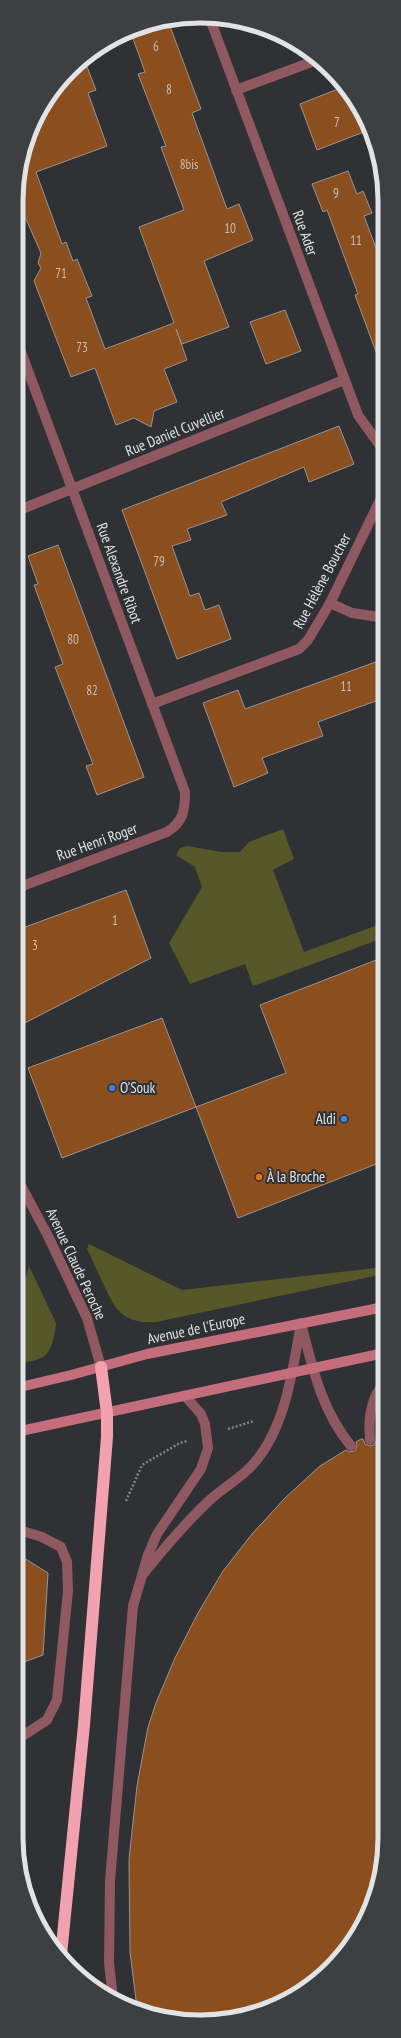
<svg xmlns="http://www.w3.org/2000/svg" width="401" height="2038" font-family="'PT Sans Narrow',sans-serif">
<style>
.green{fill:#56582a}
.building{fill:#8a4e1f;stroke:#989492}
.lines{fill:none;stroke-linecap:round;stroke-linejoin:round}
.path{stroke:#818386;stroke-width:2.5;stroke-dasharray:2 2;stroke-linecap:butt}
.lane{stroke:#905962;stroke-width:10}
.street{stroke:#905962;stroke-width:10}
.secondary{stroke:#c46e7d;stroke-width:10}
.highway{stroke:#f2a1ae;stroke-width:12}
.shop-dot{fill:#3f7fe0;stroke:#2f3134;stroke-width:1.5}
.food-dot{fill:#e8710a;stroke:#2f3134;stroke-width:1.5}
.labels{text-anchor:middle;stroke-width:4;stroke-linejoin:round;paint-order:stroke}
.number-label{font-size:13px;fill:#ccbeb4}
.street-label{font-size:15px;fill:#e2e3e5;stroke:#2f3134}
.poi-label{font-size:15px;fill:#e2e3e5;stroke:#2f3134;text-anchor:start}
.rim{fill:none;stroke:#e2e3e5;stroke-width:5}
</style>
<rect width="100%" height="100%" fill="#2f3134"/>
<g class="green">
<path d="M 283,829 L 294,859 L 273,870 L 304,952 L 378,925 L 383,938 L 253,986 L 245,964 L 190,984 L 169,943 L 202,887 L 195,867 L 176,855 L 180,848 L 188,846 L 221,852 L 240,852 L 249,842 Z"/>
<path d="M 89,1244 L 182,1290 L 384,1267 L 384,1274 L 156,1322 C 142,1323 128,1321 118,1310 C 110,1302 94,1262 87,1249 Z"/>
<path d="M 29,1266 L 56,1323 C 55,1335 52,1355 39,1359 C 32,1362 24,1362 16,1363 L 16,1312 Z"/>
</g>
<g class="building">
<path d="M 168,21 L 201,109 L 192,113 L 227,209 L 239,204 L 253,240 L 204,261 L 229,327 L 182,344 L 176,329 L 187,360 L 164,369 L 177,402 L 154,411 L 151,427 L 134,418 L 116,425 L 95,368 L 71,377 L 34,281 L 41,268 L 38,263 L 41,253 L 26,219 L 18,222 L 18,177 L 41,108 L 84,59 L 96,90 L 88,93 L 107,146 L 36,172 L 62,244 L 66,242 L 73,261 L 77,259 L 92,296 L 86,298 L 105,349 L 174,323 L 139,227 L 184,210 L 161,147 L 166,146 L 138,74 L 145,72 L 131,33 L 158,22 Z"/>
<path d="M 343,87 L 366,119 L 369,130 L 317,150 L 300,104 Z"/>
<path d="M 348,171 L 357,194 L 363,191 L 372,213 L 364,216 L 385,272 L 384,368 L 382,368 L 355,295 L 358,294 L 327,210 L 323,212 L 312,184 Z"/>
<path d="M 285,310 L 301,351 L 266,364 L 250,322 Z"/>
<path d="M 339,426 L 354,464 L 309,482 L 304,467 L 221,502 L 227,515 L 187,529 L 191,540 L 172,546 L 190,596 L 199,593 L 205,610 L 219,605 L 231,639 L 177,659 L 122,510 Z"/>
<path d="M 58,545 L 144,777 L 97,795 L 86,766 L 93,764 L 55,667 L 63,664 L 34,585 L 38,584 L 28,556 Z"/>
<path d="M 384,659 L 384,698 L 318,722 L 323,736 L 262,758 L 268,773 L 234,787 L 203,703 L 238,690 L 245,709 Z"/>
<path d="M 126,890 L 151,958 L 17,1027 L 17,930 Z"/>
<path d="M 384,957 L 384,1161 L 238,1218 L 196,1107 L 286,1073 L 260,1005 Z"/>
<path d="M 162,1018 L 196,1107 L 62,1158 L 28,1068 Z"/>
<path d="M 361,1439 L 363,1439 L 365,1444 L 370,1446 L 374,1445 L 376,1441 L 384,1441 L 383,1861 L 366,1919 L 322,1976 L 260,2012 L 189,2022 L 137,2008 L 130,1952 L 129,1859 L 137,1786 L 148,1727 L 156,1703 L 175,1658 L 198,1613 L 223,1571 L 252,1534 L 285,1498 L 320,1466 L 346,1450 L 349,1452 L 355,1451 L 357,1446 L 356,1442 Z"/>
<path d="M 16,1553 L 48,1573 L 43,1655 L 16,1665 Z"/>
</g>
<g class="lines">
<g class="path">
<path d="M 228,1429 L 254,1421"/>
<path d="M 126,1501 L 142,1465 L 180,1443 L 187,1441"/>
</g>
<g class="lane">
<path d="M 236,90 L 317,60"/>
<path d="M 330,603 L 352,613 L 379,617 L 384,620"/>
<path d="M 302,1327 C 313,1370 322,1411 351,1446"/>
<path d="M 370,1440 C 368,1419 370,1399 384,1383"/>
<path d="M 16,1529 L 42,1537 L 61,1547 L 67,1562 L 68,1591 L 57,1700 L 47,1720 L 24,1735"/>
<path d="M 144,1573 C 165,1547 187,1521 211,1499 C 225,1486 243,1477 255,1462 C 286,1426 293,1368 301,1323"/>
<path d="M 113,1999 L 109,1963 L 110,1881 L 133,1606 L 148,1555 L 157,1534 L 201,1469 L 208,1448 L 205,1424 L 201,1414 L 185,1396"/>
</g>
<g class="street">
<path d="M 210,19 L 358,415 L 384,451"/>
<path d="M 17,511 L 344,380"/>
<path d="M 152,704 L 299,649 L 308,640 L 330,603 L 384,492"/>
<path d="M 17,888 L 167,832 C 183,822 185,811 185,792 L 17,341"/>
<path d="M 17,1178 L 48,1236 L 87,1318 L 101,1367"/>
</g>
<g class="secondary">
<path d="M 16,1388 L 71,1375 L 147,1354 L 384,1307"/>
<path d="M 16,1432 L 384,1353"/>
</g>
<path class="highway" d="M 61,1955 L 84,1725 L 107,1437 L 107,1413 L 101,1367"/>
</g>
<g class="shop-dot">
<circle cx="112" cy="1088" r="4"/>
<circle cx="344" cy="1119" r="4"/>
</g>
<circle class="food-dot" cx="259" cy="1177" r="4"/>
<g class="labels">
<g class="number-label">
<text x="156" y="51">6</text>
<text x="169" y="94">8</text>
<text x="337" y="127">7</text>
<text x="189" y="169">8bis</text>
<text x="336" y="198">9</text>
<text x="230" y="233">10</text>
<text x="356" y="245">11</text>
<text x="61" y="278">71</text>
<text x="82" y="352">73</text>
<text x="159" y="566">79</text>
<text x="73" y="644">80</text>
<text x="346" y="691">11</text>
<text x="92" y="695">82</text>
<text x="115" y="925">1</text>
<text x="35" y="950">3</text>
</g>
<g class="street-label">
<text transform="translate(305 233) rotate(70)" y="5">Rue Ader</text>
<text transform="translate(175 432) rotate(-22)" y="5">Rue Daniel Cuvellier</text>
<text transform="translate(119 573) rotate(70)" y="5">Rue Alexandre Ribot</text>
<text transform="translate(322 581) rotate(-62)" y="5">Rue Hélène Boucher</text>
<text transform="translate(97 842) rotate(-20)" y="5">Rue Henri Roger</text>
<text transform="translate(76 1264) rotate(65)" y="5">Avenue Claude Peroche</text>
<text transform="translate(196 1329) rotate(-12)" y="5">Avenue de l'Europe</text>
</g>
<g class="poi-label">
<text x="120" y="1093">O’Souk</text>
<text x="336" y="1124" text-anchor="end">Aldi</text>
<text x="267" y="1182">À la Broche</text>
</g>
</g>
<path d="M0 0H401V2038H0ZM200 23H201A177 177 0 0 1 378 200V1838A177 177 0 0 1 201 2015H200A177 177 0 0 1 23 1838V200A177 177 0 0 1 200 23Z" fill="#3d3f42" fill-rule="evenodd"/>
<path class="rim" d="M200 23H201A177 177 0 0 1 378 200V1838A177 177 0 0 1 201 2015H200A177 177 0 0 1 23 1838V200A177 177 0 0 1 200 23Z"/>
</svg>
